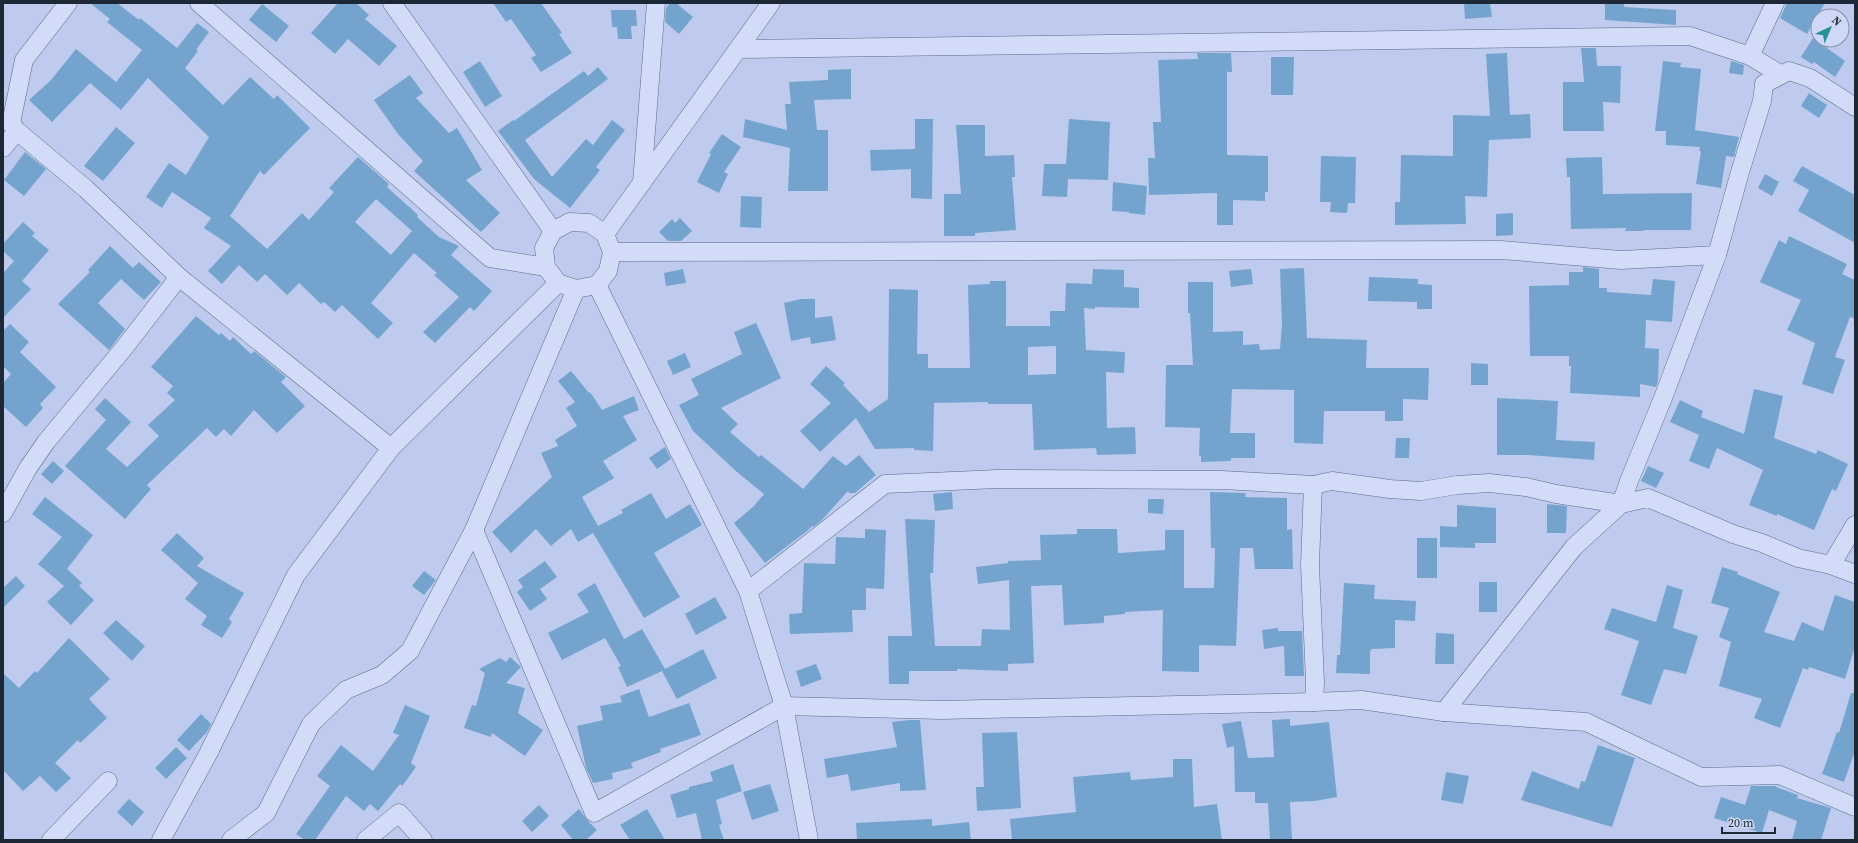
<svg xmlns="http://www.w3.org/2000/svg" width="1858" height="843" font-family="'Source Serif 4',serif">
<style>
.building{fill:#74a4cd;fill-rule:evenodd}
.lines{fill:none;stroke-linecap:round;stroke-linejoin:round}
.street-casing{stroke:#576b87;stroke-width:19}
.street{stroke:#d2dcf9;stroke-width:18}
</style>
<rect width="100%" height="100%" fill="#bfcbee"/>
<g class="building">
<path d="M 90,3 L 117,3 L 139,20 L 140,18 L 177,48 L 197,23 L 209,32 L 196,50 L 198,51 L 185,68 L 223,105 L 250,77 L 274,99 L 277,95 L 310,128 L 264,175 L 260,171 L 230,216 L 267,249 L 302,213 L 309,220 L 334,192 L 329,188 L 358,157 L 389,184 L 387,187 L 418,215 L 417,217 L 439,237 L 459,246 L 451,255 L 492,291 L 474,311 L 470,307 L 435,343 L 423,332 L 459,297 L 434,275 L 437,273 L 414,253 L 371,303 L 393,323 L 378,339 L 342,305 L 335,312 L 324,302 L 321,304 L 299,283 L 287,295 L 265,274 L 257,282 L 239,265 L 222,284 L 208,271 L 231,246 L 204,228 L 211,218 L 172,192 L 162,208 L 146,197 L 169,163 L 186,175 L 209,137 L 148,78 L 121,110 L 90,83 L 52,122 L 29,100 L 51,80 L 76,49 L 116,82 L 142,50 L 107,22 L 110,19 ZM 376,199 L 412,231 L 391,255 L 355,222 Z"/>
<path d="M 338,3 L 356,3 L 369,15 L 365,19 L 397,46 L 379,66 L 348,39 L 335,54 L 311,33 Z"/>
<path d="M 493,3 L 541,3 L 562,33 L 559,34 L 572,53 L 541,72 L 531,58 L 536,55 L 511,19 L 506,22 Z"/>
<path d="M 670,3 L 676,3 L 693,17 L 679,34 L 665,22 L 666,8 Z"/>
<path d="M 1464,3 L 1490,3 L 1492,17 L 1465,19 Z"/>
<path d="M 1605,3 L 1624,3 L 1624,7 L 1676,10 L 1676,25 L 1605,20 Z"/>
<path d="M 1787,3 L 1825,3 L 1807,34 L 1780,18 Z"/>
<path d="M 262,4 L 289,26 L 276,42 L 249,20 Z"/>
<path d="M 611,10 L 636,10 L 637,26 L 631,26 L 632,39 L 618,39 L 617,27 L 612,27 Z"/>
<path d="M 1813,38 L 1845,61 L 1835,77 L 1814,62 L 1812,64 L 1801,57 Z"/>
<path d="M 1581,48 L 1596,48 L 1597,66 L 1621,66 L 1620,103 L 1603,102 L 1604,131 L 1563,131 L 1563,82 L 1584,82 Z"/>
<path d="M 1197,53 L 1231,53 L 1232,72 L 1227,72 L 1227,155 L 1268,156 L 1268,192 L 1265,192 L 1265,201 L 1233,200 L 1233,225 L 1217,225 L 1217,193 L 1149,195 L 1148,158 L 1155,158 L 1153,122 L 1161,122 L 1158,60 L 1198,59 Z"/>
<path d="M 1507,53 L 1510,115 L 1530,114 L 1531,138 L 1489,140 L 1487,197 L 1465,196 L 1466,224 L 1395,225 L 1395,202 L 1400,202 L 1401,155 L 1453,156 L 1453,115 L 1490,116 L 1486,54 Z"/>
<path d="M 1271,57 L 1294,57 L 1293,95 L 1271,95 Z"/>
<path d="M 480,61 L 502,96 L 485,107 L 463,72 Z"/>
<path d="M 1663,61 L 1681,63 L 1680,67 L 1701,69 L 1695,130 L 1739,137 L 1734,157 L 1726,156 L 1721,188 L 1696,184 L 1701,151 L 1699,151 L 1700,147 L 1666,145 L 1666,131 L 1655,131 Z"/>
<path d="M 1731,61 L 1744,65 L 1743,75 L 1729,73 Z"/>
<path d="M 598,67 L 608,79 L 525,140 L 552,177 L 586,139 L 593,145 L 612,120 L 625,130 L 596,167 L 600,170 L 570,208 L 534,179 L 498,131 L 513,120 L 514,121 L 584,71 L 588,76 Z"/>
<path d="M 851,69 L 851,99 L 814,100 L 817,130 L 828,130 L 828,191 L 788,191 L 790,148 L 743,137 L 745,119 L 787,130 L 785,104 L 791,104 L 789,82 L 828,80 L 828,70 Z"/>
<path d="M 410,75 L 423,93 L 416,98 L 449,133 L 457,128 L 482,170 L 466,180 L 500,213 L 481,232 L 414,171 L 423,161 L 398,134 L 374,100 Z"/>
<path d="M 1809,93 L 1827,105 L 1819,118 L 1801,106 Z"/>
<path d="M 915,119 L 933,119 L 932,199 L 911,198 L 911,169 L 871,171 L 870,150 L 915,149 Z"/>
<path d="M 1069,119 L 1110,122 L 1108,180 L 1068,179 L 1067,197 L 1042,196 L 1044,164 L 1066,164 Z"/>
<path d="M 956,125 L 985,125 L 985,156 L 1014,155 L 1015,177 L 1012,177 L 1016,230 L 975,233 L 975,236 L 944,236 L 944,194 L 961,194 Z"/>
<path d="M 116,127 L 135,143 L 103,181 L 84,166 Z"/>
<path d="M 722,134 L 741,147 L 724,172 L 728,174 L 719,193 L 697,182 L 711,154 L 709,153 Z"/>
<path d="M 25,152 L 46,169 L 24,196 L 4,180 Z"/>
<path d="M 1321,156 L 1356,157 L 1355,203 L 1348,203 L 1347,213 L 1330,212 L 1331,202 L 1320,202 Z"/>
<path d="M 1602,157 L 1603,194 L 1692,193 L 1691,230 L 1644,230 L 1644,231 L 1625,231 L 1626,228 L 1571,229 L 1570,177 L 1567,177 L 1566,158 Z"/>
<path d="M 1802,166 L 1855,195 L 1855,243 L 1798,211 L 1809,190 L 1793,181 Z"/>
<path d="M 1765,174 L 1779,182 L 1772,196 L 1758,188 Z"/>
<path d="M 1113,182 L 1147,186 L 1145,215 L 1129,213 L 1129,212 L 1112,211 Z"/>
<path d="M 741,196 L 762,197 L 761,228 L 740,227 Z"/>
<path d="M 1513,213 L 1513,235 L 1496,236 L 1496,214 Z"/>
<path d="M 680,218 L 692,231 L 681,241 L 668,241 L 659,232 L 672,219 L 675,223 Z"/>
<path d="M 23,222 L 35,233 L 32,236 L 49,250 L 22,281 L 31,289 L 3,318 L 3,273 L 14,261 L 3,251 L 3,244 Z"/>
<path d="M 1789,236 L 1847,264 L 1842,274 L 1855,280 L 1855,319 L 1850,317 L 1835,357 L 1845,360 L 1833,394 L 1802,384 L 1815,343 L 1787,330 L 1801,300 L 1760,282 L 1779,240 L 1786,244 Z"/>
<path d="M 110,246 L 133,268 L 139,262 L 161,282 L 144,300 L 121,279 L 98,303 L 125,329 L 109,350 L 58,304 L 90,272 L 88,270 Z"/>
<path d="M 1583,267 L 1599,269 L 1599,288 L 1607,288 L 1607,292 L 1651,295 L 1653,279 L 1675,281 L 1672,322 L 1646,320 L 1645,348 L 1659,349 L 1658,381 L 1656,387 L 1640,384 L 1640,397 L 1570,393 L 1571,366 L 1569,366 L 1569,356 L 1530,356 L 1529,286 L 1569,285 L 1569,272 L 1583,272 Z"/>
<path d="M 1304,268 L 1307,338 L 1367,340 L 1366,368 L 1429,368 L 1428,400 L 1403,399 L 1403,421 L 1385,421 L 1385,411 L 1324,411 L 1323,444 L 1294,443 L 1294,390 L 1232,389 L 1230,433 L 1255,433 L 1255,458 L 1231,458 L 1231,461 L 1201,462 L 1201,456 L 1199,456 L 1200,428 L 1165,427 L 1166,365 L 1193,365 L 1190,313 L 1188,313 L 1188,282 L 1213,282 L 1213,332 L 1243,331 L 1243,345 L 1259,344 L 1260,350 L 1280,349 L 1282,324 L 1280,269 Z"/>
<path d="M 683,269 L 686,283 L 666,286 L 664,273 Z"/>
<path d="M 1093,269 L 1124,270 L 1124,287 L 1139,288 L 1139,308 L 1095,307 L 1095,309 L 1084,308 L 1086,350 L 1125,352 L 1124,373 L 1106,372 L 1107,428 L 1135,427 L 1136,454 L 1097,455 L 1096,448 L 1034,450 L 1032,404 L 988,404 L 988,402 L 934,403 L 933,451 L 914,450 L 914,448 L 875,449 L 856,418 L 820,452 L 800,431 L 831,403 L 810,384 L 826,366 L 845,383 L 843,385 L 869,412 L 888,399 L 889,289 L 918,290 L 917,354 L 928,354 L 928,368 L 970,368 L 968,285 L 990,284 L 990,281 L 1006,281 L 1006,326 L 1050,326 L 1050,311 L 1065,311 L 1066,283 L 1092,284 ZM 1056,346 L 1056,374 L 1028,375 L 1028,347 Z"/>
<path d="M 1251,269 L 1253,284 L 1231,287 L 1229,271 Z"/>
<path d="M 1369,277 L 1418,279 L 1418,284 L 1432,285 L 1432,309 L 1417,309 L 1417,302 L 1368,301 Z"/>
<path d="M 801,299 L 815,299 L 815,318 L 832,316 L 836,340 L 811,344 L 810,337 L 791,341 L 784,303 Z"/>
<path d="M 196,316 L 219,335 L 221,333 L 230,341 L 233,337 L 251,354 L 254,351 L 281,373 L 286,377 L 281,382 L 305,406 L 277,433 L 254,410 L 231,436 L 224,429 L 216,437 L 207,428 L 147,485 L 151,489 L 125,519 L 65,466 L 106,420 L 95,409 L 105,398 L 131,422 L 106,449 L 127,467 L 159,436 L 148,425 L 175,400 L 167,393 L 173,386 L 151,367 Z"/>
<path d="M 756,323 L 781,378 L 721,408 L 738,424 L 730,432 L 759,457 L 761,455 L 803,489 L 833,456 L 846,466 L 859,455 L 876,475 L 855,493 L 849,493 L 848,491 L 821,521 L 813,527 L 812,526 L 807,531 L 765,563 L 734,523 L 754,506 L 764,494 L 737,472 L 693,431 L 679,405 L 699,395 L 691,379 L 742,354 L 734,332 Z"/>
<path d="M 10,324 L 29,342 L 20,352 L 56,387 L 40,404 L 43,408 L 26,427 L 3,406 L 3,383 L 11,374 L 3,366 L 3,331 Z"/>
<path d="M 685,353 L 691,367 L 673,375 L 667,361 Z"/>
<path d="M 1471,363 L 1488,364 L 1488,385 L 1471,385 Z"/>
<path d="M 571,371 L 589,393 L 590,392 L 602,410 L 634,396 L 639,410 L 623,416 L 637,440 L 603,461 L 614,478 L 582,497 L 598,526 L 623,513 L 621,510 L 651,493 L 666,519 L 690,504 L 702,525 L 654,553 L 680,597 L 644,618 L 593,533 L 578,542 L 571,529 L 551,546 L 536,529 L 511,553 L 492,532 L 552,477 L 541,453 L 558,446 L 555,440 L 577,426 L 566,408 L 575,402 L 558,381 Z"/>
<path d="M 1754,389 L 1783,396 L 1774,438 L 1816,454 L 1818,450 L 1848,464 L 1836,491 L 1832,489 L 1814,530 L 1777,514 L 1777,516 L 1749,505 L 1763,470 L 1717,448 L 1709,469 L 1689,461 L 1699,435 L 1670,422 L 1680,400 L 1703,411 L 1701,417 L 1744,434 Z"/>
<path d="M 1497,398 L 1558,401 L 1556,440 L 1595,442 L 1594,460 L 1528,455 L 1497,455 Z"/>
<path d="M 1396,438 L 1410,438 L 1409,458 L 1395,458 Z"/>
<path d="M 665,447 L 671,459 L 657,469 L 649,458 Z"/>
<path d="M 53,461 L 64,471 L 52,484 L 41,474 Z"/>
<path d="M 1648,466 L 1664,473 L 1656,488 L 1641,481 Z"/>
<path d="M 952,492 L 953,509 L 935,511 L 933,494 Z"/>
<path d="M 1210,492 L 1246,493 L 1245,497 L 1287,498 L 1287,530 L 1292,529 L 1293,569 L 1255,569 L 1253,548 L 1240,548 L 1236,646 L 1199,645 L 1199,672 L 1162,671 L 1163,610 L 1125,612 L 1125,614 L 1104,616 L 1104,623 L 1064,625 L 1062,585 L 1031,586 L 1034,663 L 1008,664 L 1008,671 L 957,669 L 957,671 L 909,671 L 909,684 L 889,684 L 888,636 L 912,636 L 905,519 L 935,520 L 933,573 L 930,573 L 935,646 L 981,646 L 982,629 L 1010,630 L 1009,580 L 978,584 L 976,567 L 1008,563 L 1008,561 L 1041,560 L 1040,535 L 1077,534 L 1077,529 L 1117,529 L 1118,553 L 1165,550 L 1165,530 L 1184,530 L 1184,588 L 1214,588 L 1215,548 L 1211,548 Z"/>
<path d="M 45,497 L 93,535 L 67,569 L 82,583 L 79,586 L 94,600 L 71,625 L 47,602 L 64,586 L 38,564 L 62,537 L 32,514 Z"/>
<path d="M 1148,499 L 1164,499 L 1163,514 L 1148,513 Z"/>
<path d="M 1547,504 L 1567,506 L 1566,533 L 1547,533 Z"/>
<path d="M 1457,505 L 1496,508 L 1496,543 L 1475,543 L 1475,548 L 1440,547 L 1440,526 L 1457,527 Z"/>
<path d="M 865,529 L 886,530 L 884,589 L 866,588 L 866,610 L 852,610 L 853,632 L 790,634 L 789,614 L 802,613 L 804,563 L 835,564 L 836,537 L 865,538 Z"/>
<path d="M 177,533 L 204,558 L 197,566 L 244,593 L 229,619 L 232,622 L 222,638 L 201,625 L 207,616 L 185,599 L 198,583 L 161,550 Z"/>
<rect x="1417" y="538" width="20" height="40"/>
<path d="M 545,561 L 557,577 L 540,589 L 547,599 L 530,611 L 517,592 L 523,587 L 518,580 Z"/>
<path d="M 1722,567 L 1738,572 L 1737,574 L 1780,592 L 1764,632 L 1794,641 L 1802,622 L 1823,631 L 1835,595 L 1855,602 L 1855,647 L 1845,679 L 1809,667 L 1808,670 L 1803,668 L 1780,728 L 1754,718 L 1762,699 L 1719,686 L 1731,642 L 1719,637 L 1729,608 L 1711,603 Z"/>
<path d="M 424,571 L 436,580 L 424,595 L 412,586 Z"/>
<path d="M 16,576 L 25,586 L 3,608 L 3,588 Z"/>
<rect x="1479" y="582" width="18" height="30"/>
<path d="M 595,583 L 624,639 L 642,629 L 665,669 L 703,649 L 717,678 L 677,699 L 662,671 L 627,687 L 618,667 L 621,666 L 605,638 L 562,660 L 548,633 L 589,612 L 577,594 Z"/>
<path d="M 1344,583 L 1375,585 L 1374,599 L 1416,601 L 1415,621 L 1395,620 L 1395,648 L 1372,649 L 1370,651 L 1370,674 L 1336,673 L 1337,655 L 1340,655 Z"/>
<path d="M 1667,585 L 1683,590 L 1673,628 L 1698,636 L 1686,674 L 1664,669 L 1651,705 L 1621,695 L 1639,641 L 1604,629 L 1612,608 L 1656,622 Z"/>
<path d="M 715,597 L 727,618 L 696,635 L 685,614 Z"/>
<path d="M 116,620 L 145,646 L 132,661 L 103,633 Z"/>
<path d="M 1278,628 L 1278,631 L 1302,631 L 1304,676 L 1285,676 L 1284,646 L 1264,649 L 1262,630 Z"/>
<path d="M 1436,633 L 1454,634 L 1454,664 L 1435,664 Z"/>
<path d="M 69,638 L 110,679 L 89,699 L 107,718 L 80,743 L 78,740 L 55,763 L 71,778 L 56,792 L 40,776 L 23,791 L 3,770 L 3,673 L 19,688 L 35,671 L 37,673 Z"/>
<path d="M 510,657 L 521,667 L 506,683 L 525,688 L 518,713 L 543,730 L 525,756 L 492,733 L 491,737 L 464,728 L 472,705 L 476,706 L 485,673 L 479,669 L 500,658 L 506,662 Z"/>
<path d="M 816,664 L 822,679 L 801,687 L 796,671 Z"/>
<path d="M 639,689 L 649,717 L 689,703 L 701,735 L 660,749 L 661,752 L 631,763 L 633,768 L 612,773 L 613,779 L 593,783 L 586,768 L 577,726 L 603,720 L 600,706 L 622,702 L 620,696 Z"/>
<path d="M 1851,693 L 1855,693 L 1855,751 L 1844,782 L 1822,774 L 1837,732 L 1839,733 Z"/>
<path d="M 405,705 L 430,716 L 411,763 L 416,767 L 402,786 L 400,784 L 378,811 L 370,804 L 364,811 L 346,796 L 315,840 L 305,840 L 296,834 L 330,786 L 317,776 L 341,745 L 373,771 L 399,735 L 393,733 Z"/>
<path d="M 201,714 L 211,724 L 207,732 L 189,751 L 177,740 Z"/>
<path d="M 1290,719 L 1290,726 L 1329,722 L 1337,797 L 1315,801 L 1290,802 L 1292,840 L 1270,840 L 1268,803 L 1255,803 L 1255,792 L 1235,792 L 1234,746 L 1227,748 L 1222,724 L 1241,721 L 1248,758 L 1274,757 L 1272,720 Z"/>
<path d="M 909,720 L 920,720 L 926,790 L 900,791 L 900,783 L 851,791 L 848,774 L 827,778 L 824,759 L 897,747 L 892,722 Z"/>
<path d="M 1017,732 L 1021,808 L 977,811 L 976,787 L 984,787 L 982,733 Z"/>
<path d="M 1598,745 L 1635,758 L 1612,827 L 1521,800 L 1532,771 L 1579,789 L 1581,781 L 1585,782 Z"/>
<path d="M 176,747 L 187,758 L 166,779 L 155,768 Z"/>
<path d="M 1173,759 L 1192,759 L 1194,807 L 1217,804 L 1222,840 L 1012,840 L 1010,819 L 1076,812 L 1073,777 L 1130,772 L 1131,780 L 1173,777 Z"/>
<path d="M 733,764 L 742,791 L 716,800 L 722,824 L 719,825 L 724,840 L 702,840 L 696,813 L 677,818 L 670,795 L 689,789 L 689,787 L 713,781 L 710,772 Z"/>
<path d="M 1446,772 L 1469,776 L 1463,804 L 1441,800 Z"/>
<path d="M 770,784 L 779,811 L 752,820 L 743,792 Z"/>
<path d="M 1751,786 L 1777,786 L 1776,787 L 1798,795 L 1797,798 L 1831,808 L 1821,840 L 1792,840 L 1797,821 L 1769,810 L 1762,833 L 1714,818 L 1721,797 L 1745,805 Z"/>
<path d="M 129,799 L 144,812 L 132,826 L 117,812 Z"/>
<path d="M 539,805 L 549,816 L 532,832 L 522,821 Z"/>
<path d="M 579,809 L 588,821 L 597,830 L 586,840 L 573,840 L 561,825 Z"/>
<path d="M 647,809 L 651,816 L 665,840 L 630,840 L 620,825 Z"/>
<path d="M 932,819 L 932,826 L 969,822 L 971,840 L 857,840 L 856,823 Z"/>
</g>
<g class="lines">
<defs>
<g id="street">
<path d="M 199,3 L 490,258 L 546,267"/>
<path d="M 392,3 L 553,231"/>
<path d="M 739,49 L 1690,36 L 1750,56 L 1780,74"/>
<path d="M 1750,56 L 1775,3"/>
<path d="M 11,123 L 24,60 L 68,3"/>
<path d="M 17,131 L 86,189 L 179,277 L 391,448"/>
<path d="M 3,148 L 17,131 L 9,121"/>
<path d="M 642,183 L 656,3"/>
<path d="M 570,222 L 589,223 L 605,234 L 612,252 L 608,271 L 597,285 L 576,289 L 558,283 L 546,267 L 544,248 L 553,231 Z"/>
<path d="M 605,234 L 771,3"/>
<path d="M 612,252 L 1501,250 L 1621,260 L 1717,255"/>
<path d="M 597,285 L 748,591 L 784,706 L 809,840"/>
<path d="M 1313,485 L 1310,565 L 1315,682 L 1314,702"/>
<path d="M 3,513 L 28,468 L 46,442 L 124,348 L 179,277"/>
<path d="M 474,530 L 576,289"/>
<path d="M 1831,565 L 1855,525"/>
<path d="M 748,591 L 885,484 L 997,479 L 1222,480 L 1313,485 L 1332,481 L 1390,489 L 1421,491 L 1457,485 L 1489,483 L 1526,487 L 1556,494 L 1621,504 L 1629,481 L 1663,398 L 1717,255 L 1740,172 L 1762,101 L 1764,84 L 1789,71 L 1810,78 L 1855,107"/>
<path d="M 1444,712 L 1574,547 L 1621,504 L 1648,498 L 1733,534 L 1762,543 L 1798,558 L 1831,565 L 1855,574"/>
<path d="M 51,840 L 108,781"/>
<path d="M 161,840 L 208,754 L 296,575 L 391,448 L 558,283"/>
<path d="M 231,840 L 266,813 L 311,724 L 346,690 L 382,675 L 410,651 L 474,530 L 594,813 L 784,706 L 942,710 L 1314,702 L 1361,700 L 1444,712 L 1586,722 L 1701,777 L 1780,775 L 1855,807"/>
<path d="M 366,840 L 399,813 L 423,840"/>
</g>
</defs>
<use href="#street" class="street-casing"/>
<use href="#street" class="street"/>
</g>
<rect width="1858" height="843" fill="none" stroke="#1c2836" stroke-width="8"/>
<g transform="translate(1830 28) rotate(44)"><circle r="19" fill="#cfd8f6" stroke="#8792a9"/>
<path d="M0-3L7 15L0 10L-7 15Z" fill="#279297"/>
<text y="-6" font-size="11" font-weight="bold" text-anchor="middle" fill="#1c2836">N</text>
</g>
<path d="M1722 827v6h53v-6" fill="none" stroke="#1c2836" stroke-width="2"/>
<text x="1728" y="827" font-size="12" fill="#1c2836" stroke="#cfd8f6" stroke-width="3" paint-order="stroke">20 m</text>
</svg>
